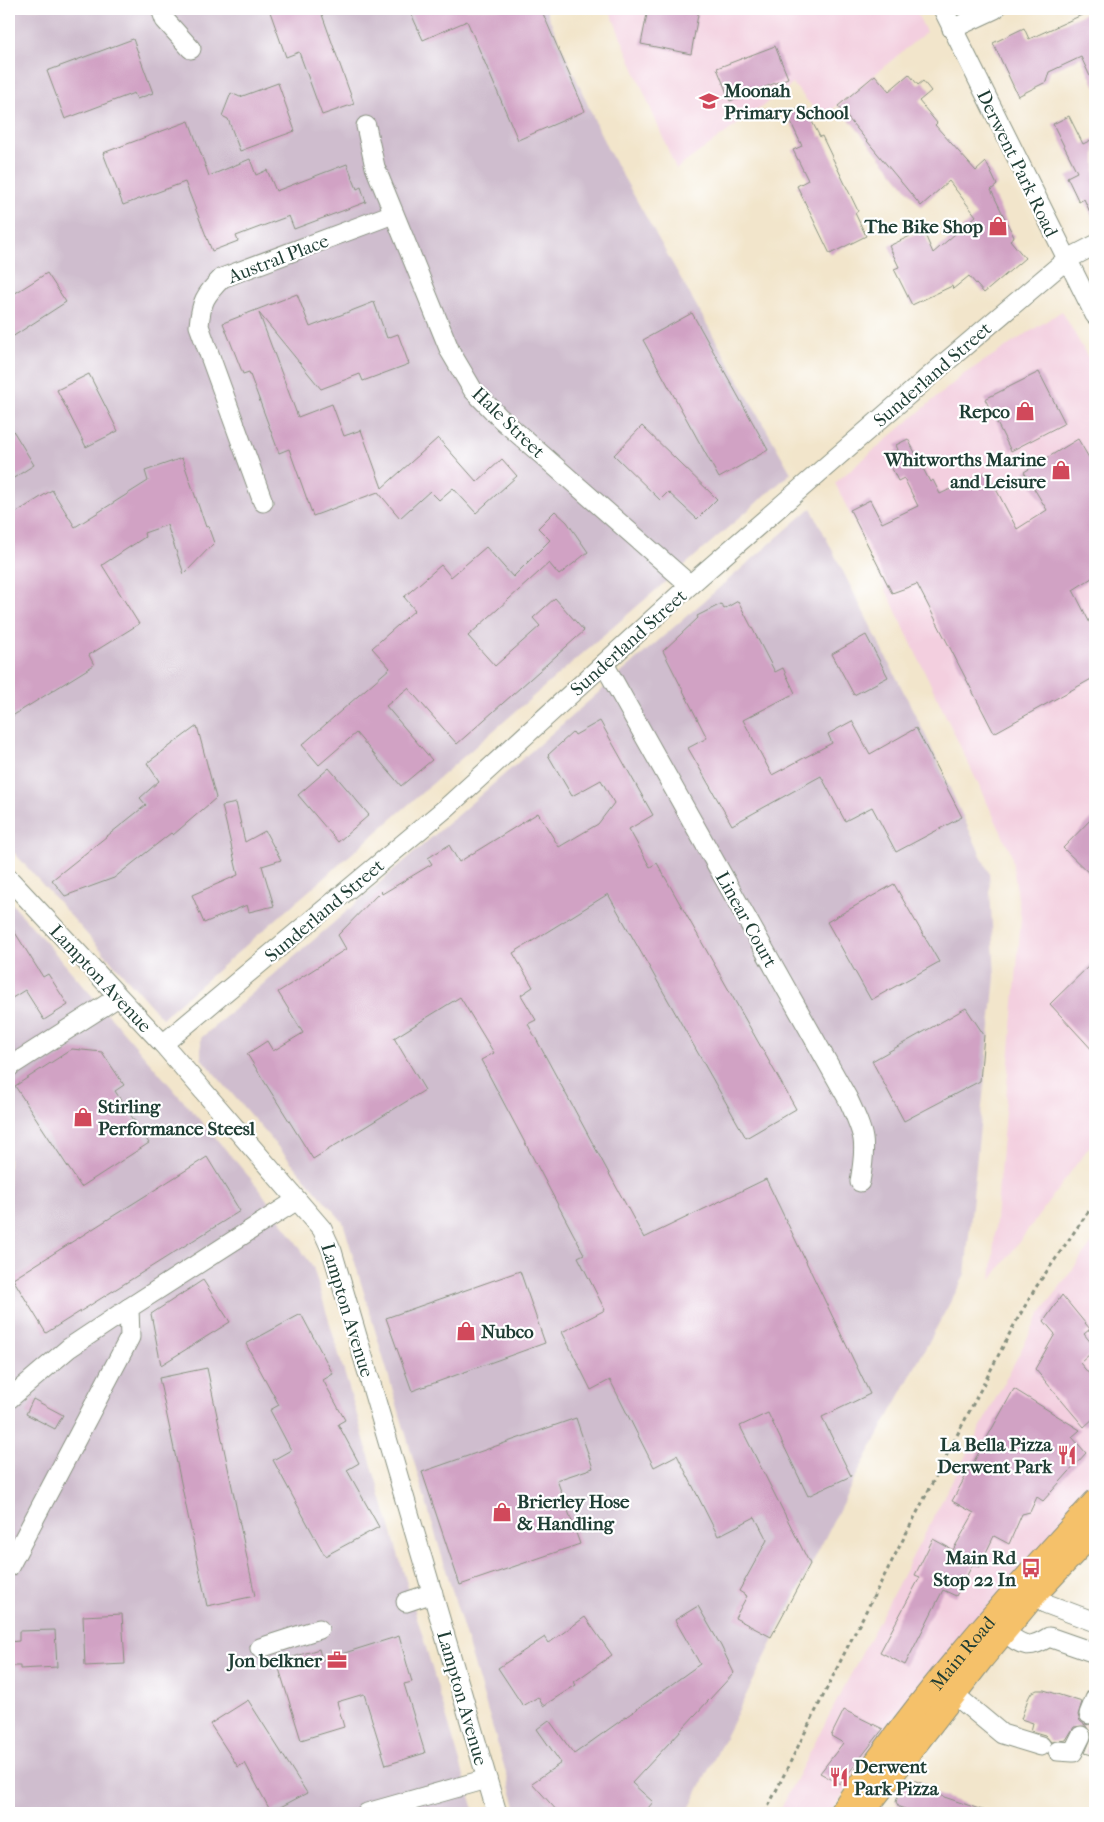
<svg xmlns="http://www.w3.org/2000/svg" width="1104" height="1822" font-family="'IM FELL French Canon',serif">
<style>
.built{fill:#f3cfdf}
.industrial{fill:#cfbdce}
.building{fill:#d1a2c4}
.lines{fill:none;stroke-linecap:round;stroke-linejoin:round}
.minor-casing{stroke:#889180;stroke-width:21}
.major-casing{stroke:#889180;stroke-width:26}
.path{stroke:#889180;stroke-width:3;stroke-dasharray:4 4;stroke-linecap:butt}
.minor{stroke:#fff;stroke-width:19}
.major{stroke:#f5c16b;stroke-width:24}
.labels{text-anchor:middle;stroke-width:4.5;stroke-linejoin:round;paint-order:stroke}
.poi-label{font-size:19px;font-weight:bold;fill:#1f3d34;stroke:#fff;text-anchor:end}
.street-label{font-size:19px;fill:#1f3d34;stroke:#fff}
</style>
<rect width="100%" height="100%" fill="#fff"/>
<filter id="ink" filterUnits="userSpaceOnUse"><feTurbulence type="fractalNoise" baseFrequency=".02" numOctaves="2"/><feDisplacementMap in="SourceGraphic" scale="10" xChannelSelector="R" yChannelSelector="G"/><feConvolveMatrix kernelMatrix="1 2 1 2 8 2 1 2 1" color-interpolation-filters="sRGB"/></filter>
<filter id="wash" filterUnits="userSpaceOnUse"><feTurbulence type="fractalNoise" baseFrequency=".0096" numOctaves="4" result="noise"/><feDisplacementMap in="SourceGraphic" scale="20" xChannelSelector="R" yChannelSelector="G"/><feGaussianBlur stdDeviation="1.12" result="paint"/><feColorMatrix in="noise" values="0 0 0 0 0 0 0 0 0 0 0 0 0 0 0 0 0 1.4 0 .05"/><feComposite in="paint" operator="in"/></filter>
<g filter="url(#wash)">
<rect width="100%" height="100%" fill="#f2e5cb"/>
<g class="built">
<path d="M 609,9 L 915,9 L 926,32 L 822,118 L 793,84 L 676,169 Z"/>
<path d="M 1062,311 L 1095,370 L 1095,1139 L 991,1280 L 1021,918 L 1011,853 L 835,483 L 964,374 Z"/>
<path d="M 1095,1239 L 1095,1481 L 880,1742 L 830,1813 L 778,1813 L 1040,1314 Z"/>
</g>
<g class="industrial">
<path d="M 9,9 L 545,9 L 607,148 L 791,473 L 162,1018 L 9,847 Z"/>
<path d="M 811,508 L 925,734 L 989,873 L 995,977 L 965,1275 L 854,1480 L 687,1813 L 518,1813 L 343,1222 L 201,1058 L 201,1038 Z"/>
<path d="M 9,900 L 258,1187 L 313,1267 L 475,1813 L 9,1813 Z"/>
</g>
<g id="blocks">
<g class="building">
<path d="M 269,9 L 320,9 L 354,104 L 322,115 L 299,52 L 286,57 Z"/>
<path d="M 409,9 L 541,9 L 585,111 L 518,140 L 467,21 L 423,40 Z"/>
<path d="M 648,9 L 699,9 L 691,54 L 641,44 Z"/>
<path d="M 1095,9 L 1095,87 L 1081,57 L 1049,72 L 1046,82 L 1018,96 L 993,43 L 1024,28 L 1029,39 Z"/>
<path d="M 133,39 L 153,93 L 137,99 L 134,93 L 65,119 L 47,71 Z"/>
<path d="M 775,46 L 788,78 L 730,101 L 717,68 Z"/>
<path d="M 909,74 L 918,85 L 923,81 L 931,91 L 919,101 L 937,123 L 935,125 L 976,171 L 986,162 L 997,185 L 991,190 L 1014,237 L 1010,240 L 1025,258 L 984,293 L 969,276 L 953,289 L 952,286 L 912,305 L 894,269 L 899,267 L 889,246 L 923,230 L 933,253 L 976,216 L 949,181 L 921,206 L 838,106 L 875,75 L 889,91 Z"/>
<path d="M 278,83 L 295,131 L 240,151 L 228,119 L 222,116 L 231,93 L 240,97 Z"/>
<path d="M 804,106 L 820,137 L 822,136 L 858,211 L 855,213 L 866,236 L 830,254 L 797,186 L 808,180 L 793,150 L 802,146 L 787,114 Z"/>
<path d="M 1069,116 L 1083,144 L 1095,138 L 1095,223 L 1084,199 L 1079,202 L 1067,177 L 1077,172 L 1053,124 Z"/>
<path d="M 189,121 L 209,176 L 250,159 L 256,175 L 267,170 L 276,191 L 347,164 L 357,189 L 361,187 L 366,202 L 294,229 L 289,216 L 236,236 L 238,241 L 212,251 L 185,182 L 123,205 L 103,153 Z"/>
<path d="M 47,273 L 66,302 L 9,339 L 9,297 Z"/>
<path d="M 297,294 L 310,327 L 374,302 L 387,338 L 398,334 L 409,364 L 363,381 L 360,374 L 321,389 L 259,313 L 298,417 L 332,404 L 344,436 L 361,430 L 382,488 L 438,438 L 477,482 L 502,459 L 517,476 L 476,513 L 453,488 L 439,500 L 430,491 L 400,518 L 378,492 L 313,516 L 289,449 L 279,453 L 249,372 L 243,374 L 223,323 Z"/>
<path d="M 692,313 L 768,450 L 719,478 L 643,340 Z"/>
<path d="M 1039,372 L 1065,423 L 1011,451 L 985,399 Z"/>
<path d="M 89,374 L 118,431 L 86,447 L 57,390 Z"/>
<path d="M 9,424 L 34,465 L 9,481 Z"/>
<path d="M 642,426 L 717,499 L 697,519 L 668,492 L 660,500 L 614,455 Z"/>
<path d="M 908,439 L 930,482 L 933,480 L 940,494 L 987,472 L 1017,529 L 1047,510 L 1024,472 L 1078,439 L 1095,468 L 1095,576 L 1073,590 L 1095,633 L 1095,677 L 994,733 L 917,584 L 892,593 L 850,510 L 870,500 L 882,523 L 918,506 L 904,478 L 898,481 L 886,456 L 898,450 L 896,445 Z"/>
<path d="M 182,458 L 206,527 L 208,526 L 214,543 L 184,574 L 167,525 L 144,533 L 145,537 L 102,565 L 139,624 L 89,655 L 94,665 L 9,718 L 9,517 L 52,490 L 75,527 L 148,481 L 145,471 Z"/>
<path d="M 555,511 L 567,522 L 588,552 L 559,575 L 549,563 L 468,636 L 495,666 L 540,626 L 533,618 L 555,598 L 584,631 L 457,744 L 408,688 L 386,706 L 432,760 L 401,786 L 356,733 L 319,765 L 302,745 L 390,668 L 372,648 L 415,610 L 404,597 L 441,565 L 451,577 L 486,547 L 513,577 L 550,540 L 538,528 Z"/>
<path d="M 738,601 L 775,672 L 783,668 L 795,693 L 743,720 L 772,775 L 832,743 L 828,734 L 852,721 L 870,754 L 916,728 L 962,817 L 896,852 L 872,807 L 845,821 L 821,776 L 732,825 L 688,748 L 707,738 L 663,651 L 698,618 L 697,616 L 721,604 L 724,609 Z"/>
<path d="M 866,635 L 888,677 L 854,695 L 832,654 Z"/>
<path d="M 600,721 L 653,815 L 629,829 L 650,867 L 657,863 L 796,1109 L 746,1138 L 608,894 L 513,953 L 533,987 L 521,995 L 536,1020 L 528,1024 L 644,1238 L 766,1179 L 870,1394 L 822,1417 L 851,1476 L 808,1496 L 768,1413 L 740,1426 L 810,1564 L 771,1637 L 735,1618 L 747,1596 L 739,1591 L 767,1540 L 755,1517 L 718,1536 L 677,1455 L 654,1467 L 610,1380 L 591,1390 L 562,1332 L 605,1310 L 578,1257 L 584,1254 L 481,1060 L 494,1053 L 460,997 L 394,1038 L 425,1090 L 313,1159 L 247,1054 L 267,1041 L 273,1051 L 303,1033 L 278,992 L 346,949 L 338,935 L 381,891 L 382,894 L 432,864 L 428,858 L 449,845 L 459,862 L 538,813 L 559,847 L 598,824 L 614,803 L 601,780 L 572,796 L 548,755 L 573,732 L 575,735 Z"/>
<path d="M 197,726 L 216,798 L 173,835 L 171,833 L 114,878 L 65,896 L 52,880 L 146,805 L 140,798 L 159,781 L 147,763 Z"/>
<path d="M 329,768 L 369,815 L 338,842 L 298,795 Z"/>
<path d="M 236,803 L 245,842 L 265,831 L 281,860 L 262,866 L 274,906 L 249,912 L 247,905 L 204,923 L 192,895 L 238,875 L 222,806 Z"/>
<path d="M 1095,815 L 1095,879 L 1063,848 Z"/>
<path d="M 894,884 L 939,962 L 871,1000 L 827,922 Z"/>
<path d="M 9,923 L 43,977 L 48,974 L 68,1005 L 44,1020 L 25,990 L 9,1000 Z"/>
<path d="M 1095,960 L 1095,1053 L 1050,1004 Z"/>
<path d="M 966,1008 L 984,1035 L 980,1081 L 904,1121 L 872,1061 Z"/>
<path d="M 72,1049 L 102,1052 L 124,1085 L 115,1091 L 149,1143 L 81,1187 L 15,1086 Z"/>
<path d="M 207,1157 L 240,1211 L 46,1333 L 13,1279 Z"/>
<path d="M 520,1271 L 545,1343 L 412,1391 L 386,1318 Z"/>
<path d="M 203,1280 L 230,1322 L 161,1365 L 151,1314 Z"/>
<path d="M 1062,1295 L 1090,1329 L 1084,1334 L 1092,1344 L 1090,1354 L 1080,1363 L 1095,1381 L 1095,1417 L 1084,1427 L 1035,1369 L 1055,1334 L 1044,1321 Z"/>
<path d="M 301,1314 L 333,1374 L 323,1380 L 345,1420 L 338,1424 L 359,1463 L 347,1470 L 379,1527 L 325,1556 L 273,1460 L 291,1450 L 270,1410 L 279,1405 L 246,1344 Z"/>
<path d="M 207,1368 L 255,1596 L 207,1606 L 159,1378 Z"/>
<path d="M 1014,1389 L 1080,1430 L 1072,1437 L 1086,1453 L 1043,1501 L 1037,1497 L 1030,1512 L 1022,1514 L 1009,1544 L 994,1536 L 979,1567 L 973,1564 L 956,1596 L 943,1590 L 905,1665 L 880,1652 L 920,1577 L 915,1575 L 933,1539 L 953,1550 L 974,1513 L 952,1501 Z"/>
<path d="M 33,1399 L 63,1415 L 55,1429 L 26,1414 Z"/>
<path d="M 576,1418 L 593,1468 L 557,1480 L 580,1544 L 460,1585 L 422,1472 Z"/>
<path d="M 698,1606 L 721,1646 L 734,1673 L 632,1783 L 653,1802 L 644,1813 L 559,1813 L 532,1783 L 561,1763 L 537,1729 L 549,1720 L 574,1754 L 700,1664 L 675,1620 Z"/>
<path d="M 122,1614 L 125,1664 L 85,1666 L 83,1616 Z"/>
<path d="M 585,1617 L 612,1655 L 574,1682 L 576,1685 L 543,1706 L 538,1697 L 523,1706 L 498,1668 L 545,1637 L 549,1643 Z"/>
<path d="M 55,1630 L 57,1667 L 20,1669 L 20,1666 L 9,1666 L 9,1642 L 19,1641 L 19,1631 Z"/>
<path d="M 399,1636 L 412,1682 L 404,1684 L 425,1753 L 386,1765 L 364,1694 L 337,1702 L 344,1727 L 301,1740 L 277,1662 L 319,1649 L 322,1660 Z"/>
<path d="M 1037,1690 L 1044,1690 L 1082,1702 L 1078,1715 L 1080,1721 L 1085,1725 L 1095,1723 L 1095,1756 L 1085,1753 L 1092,1736 L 1086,1726 L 1074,1727 L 1066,1740 L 1051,1742 L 1045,1735 L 1031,1731 L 1033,1723 L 1021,1719 L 1028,1699 L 1031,1693 Z"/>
<path d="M 248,1700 L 307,1793 L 271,1812 L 245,1763 L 238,1767 L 210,1724 Z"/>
<path d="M 844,1710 L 883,1729 L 840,1784 L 820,1773 L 843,1743 L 831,1736 Z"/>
<path d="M 910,1779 L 927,1785 L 924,1790 L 985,1811 L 985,1813 L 917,1813 L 899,1807 L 896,1802 L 898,1795 Z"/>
</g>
</g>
</g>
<g filter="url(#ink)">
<use href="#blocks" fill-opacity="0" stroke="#889180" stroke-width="1"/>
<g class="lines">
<defs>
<g id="minor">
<path d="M 161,9 L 165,20 L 191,49"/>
<path d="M 943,9 L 1095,315"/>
<path d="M 952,29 L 995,9"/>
<path d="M 366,126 L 375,167 L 450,351 L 473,390 L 500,418 L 690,585"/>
<path d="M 263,502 L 199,326 C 201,302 205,295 222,278 L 393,214"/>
<path d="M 604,664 L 848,1099 C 865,1136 867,1141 860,1182"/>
<path d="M 9,879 L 163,1044 L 322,1229 L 332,1251 L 497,1813"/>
<path d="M 163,1044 L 446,808 L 690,585 L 947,361 L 1066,260 L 1095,245"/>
<path d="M 9,1067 L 118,997"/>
<path d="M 9,1399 L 69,1348 L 129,1308"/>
<path d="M 9,1567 L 130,1337 L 129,1308 L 297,1200"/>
<path d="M 1024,1585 L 1047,1604 L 1095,1622"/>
<path d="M 406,1602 L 433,1593"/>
<path d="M 1004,1632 C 1023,1646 1028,1650 1049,1637 L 1095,1653"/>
<path d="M 260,1648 L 319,1629"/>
<path d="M 954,1694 L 1002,1734 L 1041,1746"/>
<path d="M 1089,1714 L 1095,1699"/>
<path d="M 1058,1751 L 1073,1752 L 1081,1736"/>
<path d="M 367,1813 L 487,1779"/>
</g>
<g id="major">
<path id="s1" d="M 841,1813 C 915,1702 1005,1600 1095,1502"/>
<path d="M 862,1813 L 982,1658 L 1035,1594 L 1095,1530"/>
</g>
</defs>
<use href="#minor" class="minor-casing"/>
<use href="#major" class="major-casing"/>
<path class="path" d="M 765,1813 L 848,1646 L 1013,1327 L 1036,1287 L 1095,1202"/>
<use href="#minor" class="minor"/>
<use href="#major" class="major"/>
</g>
</g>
<defs>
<symbol id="school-bare" viewBox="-9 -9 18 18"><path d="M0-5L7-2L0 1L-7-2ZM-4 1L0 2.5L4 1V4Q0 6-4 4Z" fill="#d1495b" stroke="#fff" stroke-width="2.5" paint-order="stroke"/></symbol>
<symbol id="shop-bare" viewBox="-9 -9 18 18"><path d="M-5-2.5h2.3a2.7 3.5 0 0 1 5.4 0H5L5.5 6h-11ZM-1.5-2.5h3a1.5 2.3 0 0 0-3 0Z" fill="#d1495b" stroke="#fff" stroke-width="2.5" paint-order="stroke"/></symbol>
<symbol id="restaurant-bare" viewBox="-9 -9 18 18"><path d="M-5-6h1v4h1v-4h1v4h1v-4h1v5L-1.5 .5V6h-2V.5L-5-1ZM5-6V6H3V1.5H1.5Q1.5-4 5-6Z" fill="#d1495b" stroke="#fff" stroke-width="2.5" paint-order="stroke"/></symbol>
<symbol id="bus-bare" viewBox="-9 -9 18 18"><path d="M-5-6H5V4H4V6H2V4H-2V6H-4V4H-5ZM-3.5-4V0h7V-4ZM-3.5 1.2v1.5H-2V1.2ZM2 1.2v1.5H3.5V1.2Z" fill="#d1495b" stroke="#fff" stroke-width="2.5" paint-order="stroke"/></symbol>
<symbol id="office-bare" viewBox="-9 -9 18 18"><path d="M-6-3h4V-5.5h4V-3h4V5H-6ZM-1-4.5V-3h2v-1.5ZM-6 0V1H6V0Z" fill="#d1495b" stroke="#fff" stroke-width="2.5" paint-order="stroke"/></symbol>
</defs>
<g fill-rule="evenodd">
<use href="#school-bare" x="695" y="87" width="28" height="28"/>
<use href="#shop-bare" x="984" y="212" width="28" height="28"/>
<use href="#shop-bare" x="1011" y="397" width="28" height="28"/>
<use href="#shop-bare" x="1047" y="456" width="28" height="28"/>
<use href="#shop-bare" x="69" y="1103" width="28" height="28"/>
<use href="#shop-bare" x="452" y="1317" width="28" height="28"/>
<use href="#restaurant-bare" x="1053" y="1441" width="28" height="28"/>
<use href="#shop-bare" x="488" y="1498" width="28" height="28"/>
<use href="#bus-bare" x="1017" y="1554" width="28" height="28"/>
<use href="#office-bare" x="323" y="1646" width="28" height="28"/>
<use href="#restaurant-bare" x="825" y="1763" width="28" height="28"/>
</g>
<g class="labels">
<g class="poi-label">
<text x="724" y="97" text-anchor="start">Moonah<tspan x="724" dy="22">Primary School</tspan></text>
<text x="983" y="233">The Bike Shop</text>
<text x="1010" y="418">Repco</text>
<text x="1046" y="466">Whitworths Marine<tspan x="1046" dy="22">and Leisure</tspan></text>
<text x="98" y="1113" text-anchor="start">Stirling<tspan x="98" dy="22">Performance Steesl</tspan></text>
<text x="481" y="1338" text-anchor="start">Nubco</text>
<text x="1052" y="1451">La Bella Pizza<tspan x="1052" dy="22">Derwent Park</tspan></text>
<text x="517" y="1508" text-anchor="start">Brierley Hose<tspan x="517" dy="22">&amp; Handling</tspan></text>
<text x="1016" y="1564">Main Rd<tspan x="1016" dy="22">Stop 22 In</tspan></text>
<text x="322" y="1667">Jon belkner</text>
<text x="854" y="1773" text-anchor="start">Derwent<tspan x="854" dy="22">Park Pizza</tspan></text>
</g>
<g class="street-label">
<text transform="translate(1018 163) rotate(64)" y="7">Derwent Park Road</text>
<text transform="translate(278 258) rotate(-21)" y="7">Austral Place</text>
<text transform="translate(932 374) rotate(-41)" y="7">Sunderland Street</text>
<text transform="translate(509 422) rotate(44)" y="7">Hale Street</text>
<text transform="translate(628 642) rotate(-42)" y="7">Sunderland Street</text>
<text transform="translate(324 910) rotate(-40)" y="7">Sunderland Street</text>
<text transform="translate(747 919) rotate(61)" y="7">Linear Court</text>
<text transform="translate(101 978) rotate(47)" y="7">Lampton Avenue</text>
<text transform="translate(348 1310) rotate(73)" y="7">Lampton Avenue</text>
<text dy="7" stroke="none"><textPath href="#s1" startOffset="201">Main Road</textPath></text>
<text transform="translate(463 1698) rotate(74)" y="7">Lampton Avenue</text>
</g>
</g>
<rect width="1104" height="1822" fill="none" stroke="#fff" stroke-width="30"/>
</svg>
